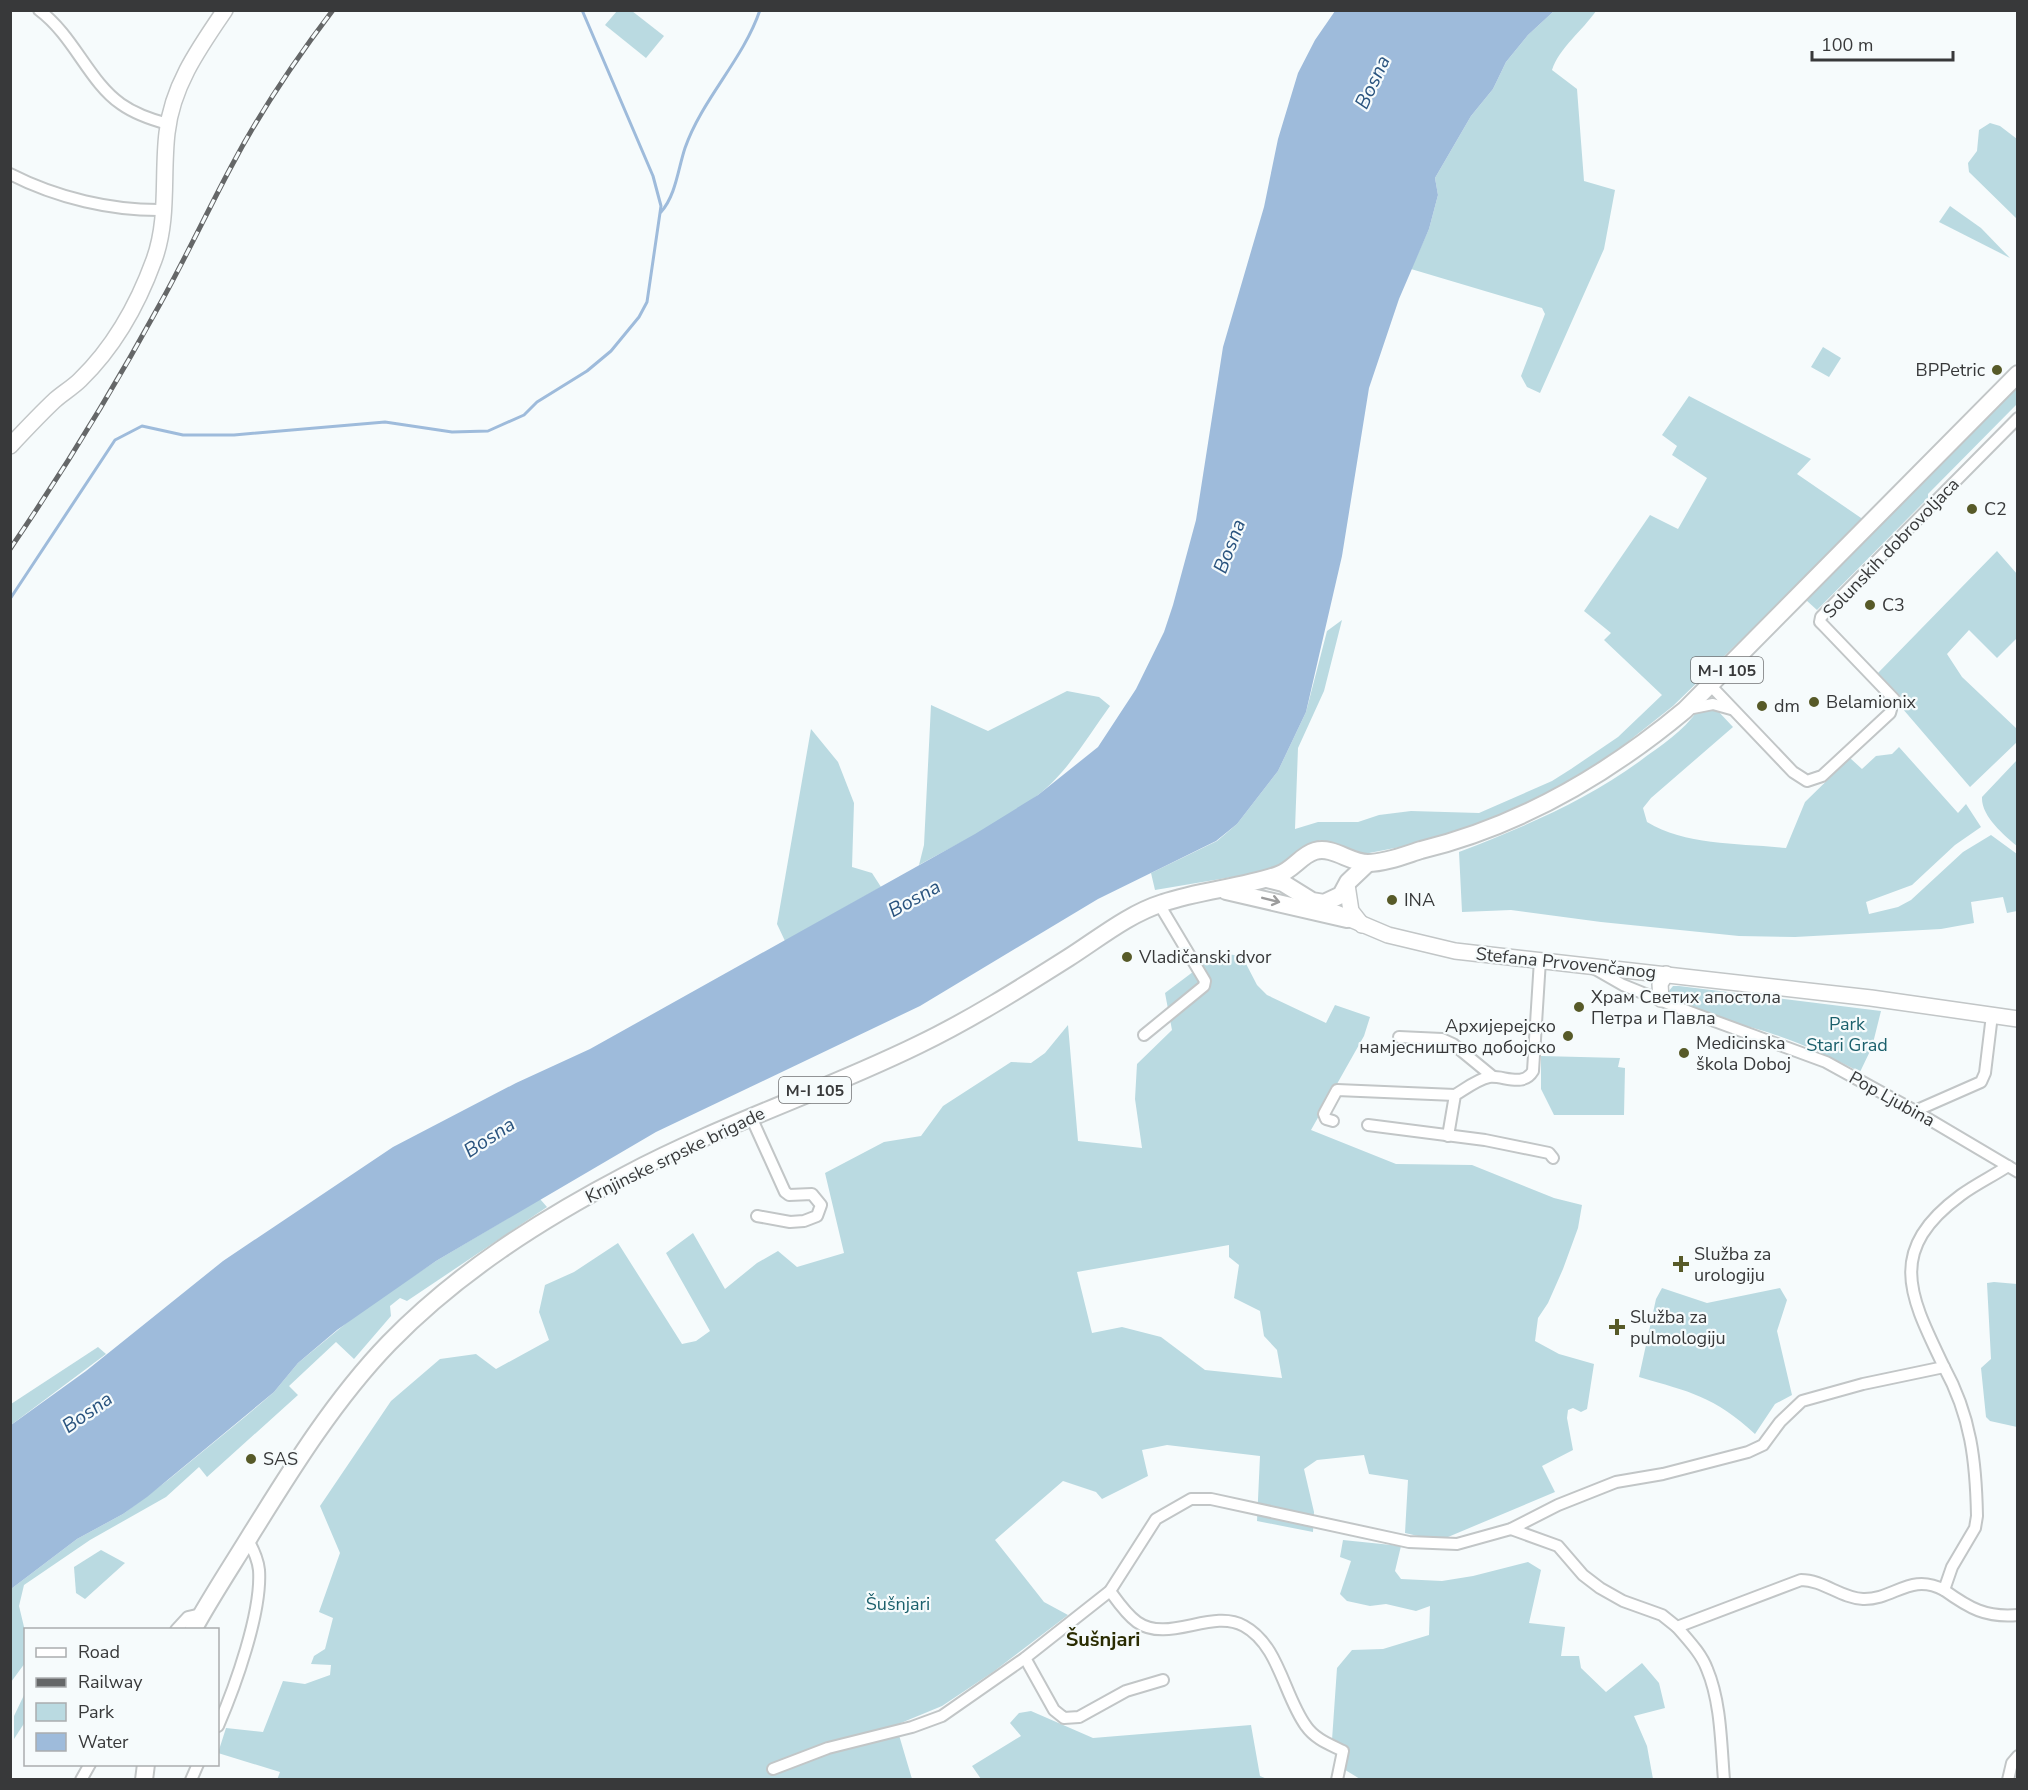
<svg xmlns="http://www.w3.org/2000/svg" width="2028" height="1790" font-family="'Nunito Sans',sans-serif">
<style>
.green{fill:#badae1;fill-rule:evenodd}
.water{fill:#9ebbdb}
.lines{fill:none;stroke-linecap:round;stroke-linejoin:round}
.stream{stroke:#9ebbdb;stroke-width:3}
.street-casing{stroke:#c2c6c7;stroke-width:14}
.secondary-casing{stroke:#c2c6c7;stroke-width:18}
.primary-casing{stroke:#c2c6c7;stroke-width:20}
.street{stroke:#fff;stroke-width:10}
.secondary{stroke:#fff;stroke-width:15}
.primary{stroke:#fff;stroke-width:16}
.rail-casing{stroke:#656768;stroke-width:5}
.rail{stroke:#f6fbfc;stroke-width:3;stroke-dasharray:9;stroke-linecap:butt}
.oneway{stroke:#9c9c9c}
.poi-dot{fill:#575a28;stroke:#f6fbfc;stroke-width:2}
.labels{text-anchor:middle;stroke-width:4.5;stroke-linejoin:round;paint-order:stroke}
.shield{fill:#f6fbfc;stroke:#717374;stroke-width:1.5}
.shield-label{font-size:16px;font-weight:bold;fill:#38393a}
.poi-label{font-size:18px;fill:#38393a;stroke:#f6fbfc;text-anchor:start}
.street-label{font-size:18px;fill:#38393a;stroke:#f6fbfc}
.park-label{font-size:18px;fill:#1a5f6b;stroke:#f6fbfc}
.water-label{font-size:20px;font-style:italic;fill:#29537e;stroke:#f6fbfc}
.neighbourhood-label{font-size:20px;font-weight:bold;fill:#2a2c02;stroke:#f6fbfc}
</style>
<rect width="100%" height="100%" fill="#f6fbfc"/>
<g class="green">
<path d="M 617,11 L 632,11 L 664,36 L 646,58 L 605,25 Z"/>
<path d="M 1554,11 L 1596,11 C 1583,30 1559,48 1552,70 L 1577,89 L 1584,181 L 1615,190 L 1604,249 L 1540,393 L 1527,387 L 1521,376 L 1545,314 L 1542,308 L 1411,269 L 1429,229 L 1438,195 L 1435,178 L 1471,116 L 1493,89 L 1506,62 L 1528,35 Z"/>
<path d="M 1990,123 L 2000,126 L 2017,139 L 2017,219 L 1969,172 L 1968,163 L 1977,151 L 1979,130 Z"/>
<path d="M 1950,206 L 1981,228 L 2010,258 L 1939,222 Z"/>
<path d="M 1823,347 L 1841,358 L 1829,377 L 1811,367 Z"/>
<path d="M 2017,387 L 2017,404 L 1928,494 L 1928,498 L 1817,610 L 1806,600 Z"/>
<path d="M 1689,396 L 1811,459 L 1797,474 L 1864,520 L 1673,706 L 1591,771 L 1498,820 L 1441,839 L 1364,854 L 1346,851 L 1320,840 L 1274,870 L 1155,890 L 1151,873 L 1217,841 L 1237,824 L 1278,771 L 1306,712 L 1327,631 L 1342,620 L 1324,691 L 1298,748 L 1295,829 L 1318,822 L 1358,822 L 1379,815 L 1411,811 L 1479,813 L 1552,781 L 1571,769 L 1618,737 L 1662,695 L 1604,640 L 1611,633 L 1584,611 L 1650,515 L 1678,529 L 1707,478 L 1672,455 L 1677,446 L 1662,435 Z"/>
<path d="M 1997,551 L 2017,574 L 2017,638 L 1997,658 L 1969,630 L 1947,654 L 1962,677 L 2017,729 L 2017,742 L 1970,787 L 1902,708 L 1907,703 L 1878,673 Z"/>
<path d="M 1067,691 L 1099,697 L 1110,706 C 1088,736 1067,773 1038,795 C 1002,823 959,843 919,865 L 924,845 L 931,705 L 988,731 Z"/>
<path d="M 1698,710 L 1717,710 L 1733,727 L 1651,798 L 1643,808 L 1647,822 C 1686,846 1741,843 1786,848 L 1805,802 L 1850,758 L 1862,769 L 1876,756 L 1892,754 L 1899,747 L 1958,813 L 1966,804 L 1981,827 L 1955,845 L 1912,885 L 1866,902 L 1869,914 L 1898,907 L 1911,900 L 1963,852 L 1991,835 L 2017,854 L 2017,911 L 2007,913 L 2003,897 L 1971,902 L 1974,923 L 1941,929 L 1795,937 L 1739,936 L 1601,922 L 1511,910 L 1462,912 L 1459,852 C 1523,827 1584,802 1640,761 C 1661,745 1683,732 1698,710 Z"/>
<path d="M 811,729 L 838,762 L 854,803 L 852,867 L 872,873 L 881,887 L 785,941 L 777,924 Z"/>
<path d="M 2017,760 L 2017,846 C 2004,835 1981,816 1982,797 Z"/>
<path d="M 1218,953 L 1242,956 L 1257,985 L 1267,995 L 1326,1023 L 1335,1005 L 1370,1017 L 1364,1036 L 1311,1130 L 1396,1164 L 1472,1165 L 1554,1198 L 1582,1205 L 1578,1228 L 1563,1269 L 1548,1303 L 1538,1318 L 1535,1341 L 1559,1354 L 1594,1364 L 1587,1409 L 1581,1412 L 1573,1408 L 1568,1410 L 1567,1418 L 1573,1450 L 1542,1466 L 1555,1492 L 1448,1537 L 1431,1539 L 1405,1533 L 1408,1480 L 1369,1474 L 1364,1455 L 1317,1460 L 1304,1469 L 1314,1512 L 1313,1532 L 1257,1521 L 1260,1456 L 1167,1445 L 1142,1450 L 1148,1476 L 1102,1499 L 1096,1492 L 1063,1481 L 995,1540 L 1044,1602 L 1068,1615 L 993,1672 L 942,1706 L 896,1725 L 912,1779 L 277,1780 L 280,1772 L 218,1753 L 226,1728 L 263,1732 L 283,1681 L 305,1684 L 330,1675 L 331,1665 L 311,1664 L 314,1656 L 325,1649 L 333,1618 L 319,1612 L 340,1553 L 320,1506 L 391,1401 L 440,1359 L 476,1354 L 496,1369 L 549,1340 L 539,1312 L 545,1285 L 574,1272 L 618,1243 L 682,1344 L 696,1341 L 710,1331 L 666,1253 L 693,1233 L 725,1289 L 757,1263 L 778,1251 L 797,1267 L 844,1253 L 825,1173 L 884,1142 L 921,1136 L 943,1106 L 1011,1062 L 1031,1063 L 1045,1053 L 1068,1025 L 1078,1141 L 1142,1148 L 1135,1099 L 1137,1064 L 1172,1030 L 1165,993 ZM 1229,1245 L 1229,1257 L 1239,1265 L 1234,1298 L 1260,1311 L 1264,1336 L 1277,1350 L 1282,1378 L 1205,1370 L 1161,1337 L 1122,1327 L 1092,1333 L 1077,1272 Z"/>
<path d="M 1673,986 L 1679,986 L 1881,1011 L 1872,1047 L 1860,1072 C 1831,1057 1801,1043 1770,1033 C 1741,1023 1692,1015 1670,996 L 1668,992 Z"/>
<path d="M 1541,1056 L 1620,1058 L 1618,1067 L 1625,1068 L 1624,1115 L 1554,1115 L 1541,1089 Z"/>
<path d="M 540,1199 L 547,1207 L 407,1301 L 400,1298 L 390,1306 L 391,1316 L 354,1359 L 336,1342 L 289,1386 L 298,1395 L 207,1477 L 199,1467 L 166,1497 L 90,1540 L 24,1585 L 19,1606 L 25,1631 L 25,1663 L 11,1682 L 11,1589 L 77,1539 L 123,1514 L 168,1480 L 246,1416 L 274,1392 L 298,1363 L 361,1311 L 436,1261 Z"/>
<path d="M 1994,1282 L 2017,1284 L 2017,1427 L 1990,1421 L 1986,1417 L 1981,1368 L 1991,1359 L 1987,1283 Z"/>
<path d="M 1662,1288 L 1707,1303 L 1780,1288 L 1787,1300 L 1777,1331 L 1792,1395 L 1775,1404 L 1755,1434 C 1714,1396 1690,1392 1639,1377 L 1656,1299 Z"/>
<path d="M 98,1347 L 106,1354 L 11,1425 L 11,1404 Z"/>
<path d="M 1343,1540 L 1401,1546 L 1395,1571 L 1401,1579 L 1442,1581 L 1473,1576 L 1528,1562 L 1541,1570 L 1529,1623 L 1565,1627 L 1561,1656 L 1579,1656 L 1581,1668 L 1606,1692 L 1642,1663 L 1659,1683 L 1665,1708 L 1634,1716 L 1647,1746 L 1653,1779 L 1360,1779 L 1342,1768 L 1332,1740 L 1337,1668 L 1352,1650 L 1383,1649 L 1429,1635 L 1430,1606 L 1416,1611 L 1386,1604 L 1370,1606 L 1347,1601 L 1340,1594 L 1351,1561 L 1340,1557 Z"/>
<path d="M 101,1550 L 125,1563 L 85,1599 L 76,1593 L 74,1567 Z"/>
<path d="M 25,1693 L 25,1722 L 14,1739 L 14,1716 Z"/>
<path d="M 1031,1711 L 1093,1738 L 1251,1725 L 1260,1776 L 1267,1779 L 981,1779 L 972,1766 L 1021,1736 L 1010,1723 L 1019,1713 Z"/>
</g>
<path class="water" d="M 1335,11 L 1554,11 L 1528,35 L 1506,62 L 1493,89 L 1471,116 L 1435,178 L 1438,195 L 1429,229 L 1399,299 L 1369,388 L 1342,556 L 1306,712 L 1278,771 L 1237,824 L 1216,841 L 1098,899 L 920,1006 L 656,1132 L 436,1261 L 337,1330 L 298,1363 L 274,1392 L 147,1497 L 123,1514 L 77,1539 L 11,1589 L 11,1425 L 86,1371 L 223,1261 L 393,1147 L 516,1083 L 590,1049 L 975,834 L 1038,795 L 1098,747 L 1136,689 L 1164,632 L 1173,605 L 1196,520 L 1223,347 L 1264,207 L 1278,139 L 1298,73 L 1315,40 Z"/>
<g class="lines">
<g class="stream">
<path d="M 661,212 C 676,195 678,169 685,148 C 702,99 743,60 760,10"/>
<path d="M 10,599 L 115,440 L 142,426 L 183,435 L 234,435 L 385,422 L 452,432 L 488,431 L 524,415 L 537,402 L 587,371 L 611,351 L 639,317 L 647,302 L 661,206 L 653,176 L 582,10"/>
</g>
<defs>
<g id="street">
<path d="M 39,10 C 74,36 89,82 121,104 C 135,114 153,120 168,124"/>
<path d="M 10,174 C 57,198 112,211 164,210"/>
<path d="M 1711,686 L 1793,772 L 1807,781 L 1822,776 L 1890,713 L 1894,699 L 1824,626 L 1820,622 L 1821,617 L 2018,418"/>
<path d="M 1688,709 L 1713,704 L 1731,709"/>
<path d="M 1595,969 L 1623,985 L 1687,1011 L 1826,1062 L 1915,1111 L 2018,1172"/>
<path d="M 1144,1035 L 1204,986 L 1205,981 L 1159,904"/>
<path d="M 1399,1037 L 1442,1039 L 1453,1044 L 1492,1076"/>
<path d="M 1915,1111 L 1981,1082 L 1985,1073 L 1992,1015"/>
<path d="M 751,1117 L 785,1192 L 789,1195 L 812,1194 L 821,1205 L 817,1216 L 804,1221 L 790,1222 L 757,1216"/>
<path d="M 1333,1121 L 1326,1119 L 1324,1114 L 1337,1090 L 1455,1095"/>
<path d="M 1368,1125 L 1485,1140 L 1549,1153 L 1553,1158"/>
<path d="M 1448,1136 L 1455,1095 C 1465,1089 1478,1079 1489,1077 C 1503,1075 1523,1088 1533,1071 L 1540,960"/>
<path d="M 1944,1367 C 1971,1416 1976,1462 1977,1516 L 1975,1528 L 1952,1567 L 1944,1590 C 1969,1608 1986,1618 2018,1615"/>
<path d="M 1511,1529 L 1558,1546 L 1583,1575 L 1600,1588 L 1623,1601 L 1662,1615 L 1677,1627 L 1801,1580 C 1823,1580 1841,1598 1863,1599 C 1894,1600 1910,1572 1944,1590"/>
<path d="M 1110,1591 C 1118,1602 1126,1614 1137,1622 C 1168,1644 1212,1608 1244,1626 C 1279,1645 1284,1696 1306,1726 C 1315,1739 1329,1744 1343,1751 L 1337,1780"/>
<path d="M 1677,1627 C 1688,1640 1701,1653 1707,1669 C 1721,1702 1721,1744 1724,1780"/>
<path d="M 176,1630 L 188,1617 L 201,1614"/>
<path d="M 1025,1658 L 1054,1710 L 1064,1718 L 1079,1717 L 1126,1691 L 1163,1680"/>
<path d="M 218,1726 C 235,1687 262,1612 259,1570 C 258,1560 253,1549 248,1540"/>
<path d="M 773,1769 L 828,1748 L 912,1727 L 942,1716 L 1025,1658 L 1110,1591 L 1156,1519 L 1191,1499 L 1211,1499 L 1409,1542 L 1457,1544 L 1511,1529 L 1558,1505 L 1616,1482 L 1663,1474 L 1748,1452 L 1763,1445 L 1780,1422 L 1802,1401 L 1863,1384 L 1944,1367 C 1910,1296 1885,1251 1961,1195 C 1976,1184 1993,1176 2008,1166"/>
<path d="M 81,1780 L 90,1764"/>
<path d="M 191,1780 L 198,1764"/>
<path d="M 2008,1780 L 2012,1763 L 2018,1756"/>
</g>
<g id="secondary">
<path d="M 10,446 C 25,430 40,414 55,400 C 63,393 73,387 80,380 C 114,347 138,304 154,260 C 169,219 162,175 167,133 C 172,86 199,48 225,10"/>
<path d="M 1347,885 L 1351,911 L 1362,925"/>
<path d="M 1336,913 L 1388,935 L 1455,951 L 1871,998 L 2018,1019"/>
<path d="M 1661,999 L 1660,984 L 1666,974"/>
</g>
<g id="primary">
<path d="M 1267,879 L 1283,883 L 1312,901 L 1324,903 L 1341,895 L 1348,882 L 1368,863"/>
<path d="M 1226,891 L 1347,919"/>
<path d="M 193,1630 C 211,1597 231,1567 250,1536 C 291,1470 334,1400 389,1343 C 457,1273 540,1220 626,1175 C 720,1125 822,1092 918,1045 C 970,1020 1019,989 1068,958 C 1098,939 1128,914 1163,903 C 1200,890 1241,888 1278,875 C 1293,870 1301,855 1315,851 C 1333,846 1350,863 1368,863 C 1385,863 1405,855 1421,850 C 1520,826 1607,775 1685,710 L 2018,374"/>
<path d="M 144,1780 L 146,1764"/>
</g>
</defs>
<use href="#street" class="street-casing"/>
<use href="#secondary" class="secondary-casing"/>
<use href="#primary" class="primary-casing"/>
<use href="#street" class="street"/>
<use href="#secondary" class="secondary"/>
<use href="#primary" class="primary"/>
<defs>
<path id="rail" d="M 10,549 C 64,470 114,388 160,304 C 185,259 207,212 231,167 C 260,112 295,60 333,10"/>
</defs>
<use href="#rail" class="rail-casing"/>
<use href="#rail" class="rail"/>
</g>
<defs><path id="oneway-shaft" d="M-6 0H5M1.5-3L5.5 0L1.5 3" fill="none" stroke-width="1.6" stroke-linecap="round" stroke-linejoin="round" transform="scale(1.5)"/></defs>
<use class="oneway" href="#oneway-shaft" transform="translate(1271 900) rotate(14)"/>
<g class="poi-dot">
<circle cx="1997" cy="370" r="6"/>
<circle cx="1972" cy="509" r="6"/>
<circle cx="1870" cy="605" r="6"/>
<circle cx="1814" cy="702" r="6"/>
<circle cx="1762" cy="706" r="6"/>
<circle cx="1392" cy="900" r="6"/>
<circle cx="1127" cy="957" r="6"/>
<circle cx="1579" cy="1007" r="6"/>
<circle cx="1568" cy="1036" r="6"/>
<circle cx="1684" cy="1053" r="6"/>
<path d="M1678 1255h6v6h6v6h-6v6h-6v-6h-6v-6h6z"/>
<path d="M1614 1318h6v6h6v6h-6v6h-6v-6h-6v-6h6z"/>
<circle cx="251" cy="1459" r="6"/>
</g>
<g class="labels">
<g class="shield">
<rect x="1691" y="657" width="72" height="26" rx="4.5"/>
<rect x="779" y="1077" width="72" height="26" rx="4.5"/>
</g>
<g class="shield-label">
<text x="1727" y="676">M-I 105</text>
<text x="815" y="1096">M-I 105</text>
</g>
<g class="poi-label">
<text x="1985" y="376" text-anchor="end">BPPetric</text>
<text x="1984" y="515">C2</text>
<text x="1882" y="611">C3</text>
<text x="1826" y="708">Belamionix</text>
<text x="1774" y="712">dm</text>
<text x="1404" y="906">INA</text>
<text x="1139" y="963">Vladičanski dvor</text>
<text x="1591" y="1003">Храм Светих апостола<tspan x="1591" dy="21">Петра и Павла</tspan></text>
<text x="1556" y="1032" text-anchor="end">Архијерејско<tspan x="1556" dy="21">намјесништво добојско</tspan></text>
<text x="1696" y="1049">Medicinska<tspan x="1696" dy="21">škola Doboj</tspan></text>
<text x="1694" y="1260">Služba za<tspan x="1694" dy="21">urologiju</tspan></text>
<text x="1630" y="1323">Služba za<tspan x="1630" dy="21">pulmologiju</tspan></text>
<text x="263" y="1465">SAS</text>
</g>
<g class="street-label">
<text transform="translate(1891 548) rotate(-46)" y="6">Solunskih dobrovoljaca</text>
<text transform="translate(1566 963) rotate(6)" y="6">Stefana Prvovenčanog</text>
<text transform="translate(1892 1099) rotate(29)" y="6">Pop Ljubina</text>
<text transform="translate(675 1155) rotate(-26)" y="6">Krnjinske srpske brigade</text>
</g>
<g class="park-label">
<text x="1847" y="1030">Park<tspan x="1847" dy="21">Stari Grad</tspan></text>
<text x="898" y="1610">Šušnjari</text>
</g>
<g class="water-label">
<text transform="translate(1372 82) rotate(-65)" y="7">Bosna</text>
<text transform="translate(1229 546) rotate(-69)" y="7">Bosna</text>
<text transform="translate(914 898) rotate(-29)" y="7">Bosna</text>
<text transform="translate(489 1137) rotate(-33)" y="7">Bosna</text>
<text transform="translate(87 1412) rotate(-35)" y="7">Bosna</text>
</g>
<g class="neighbourhood-label">
<text x="1103" y="1646">Šušnjari</text>
</g>
</g>
<rect width="2028" height="1790" fill="none" stroke="#38393a" stroke-width="24"/>
<rect x="24" y="1628" width="195" height="138" fill="#f6fbfc" stroke="#aaadae" stroke-width="1.5"/>
<rect x="36" y="1648" width="30" height="9" fill="#ffffff" stroke="#aaadae" stroke-width="1.5"/>
<text x="78" y="1658" font-size="18" fill="#38393a">Road</text>
<rect x="36" y="1678" width="30" height="9" fill="#656768" stroke="#aaadae" stroke-width="1.5"/>
<text x="78" y="1688" font-size="18" fill="#38393a">Railway</text>
<rect x="36" y="1703" width="30" height="18" fill="#badae1" stroke="#aaadae" stroke-width="1.5"/>
<text x="78" y="1718" font-size="18" fill="#38393a">Park</text>
<rect x="36" y="1733" width="30" height="18" fill="#9ebbdb" stroke="#aaadae" stroke-width="1.5"/>
<text x="78" y="1748" font-size="18" fill="#38393a">Water</text>
<path d="M1812 51v9h141v-9" fill="none" stroke="#38393a" stroke-width="3"/>
<text x="1821" y="51" font-size="18" fill="#38393a" stroke="#f6fbfc" stroke-width="4.5" paint-order="stroke">100 m</text>
</svg>
